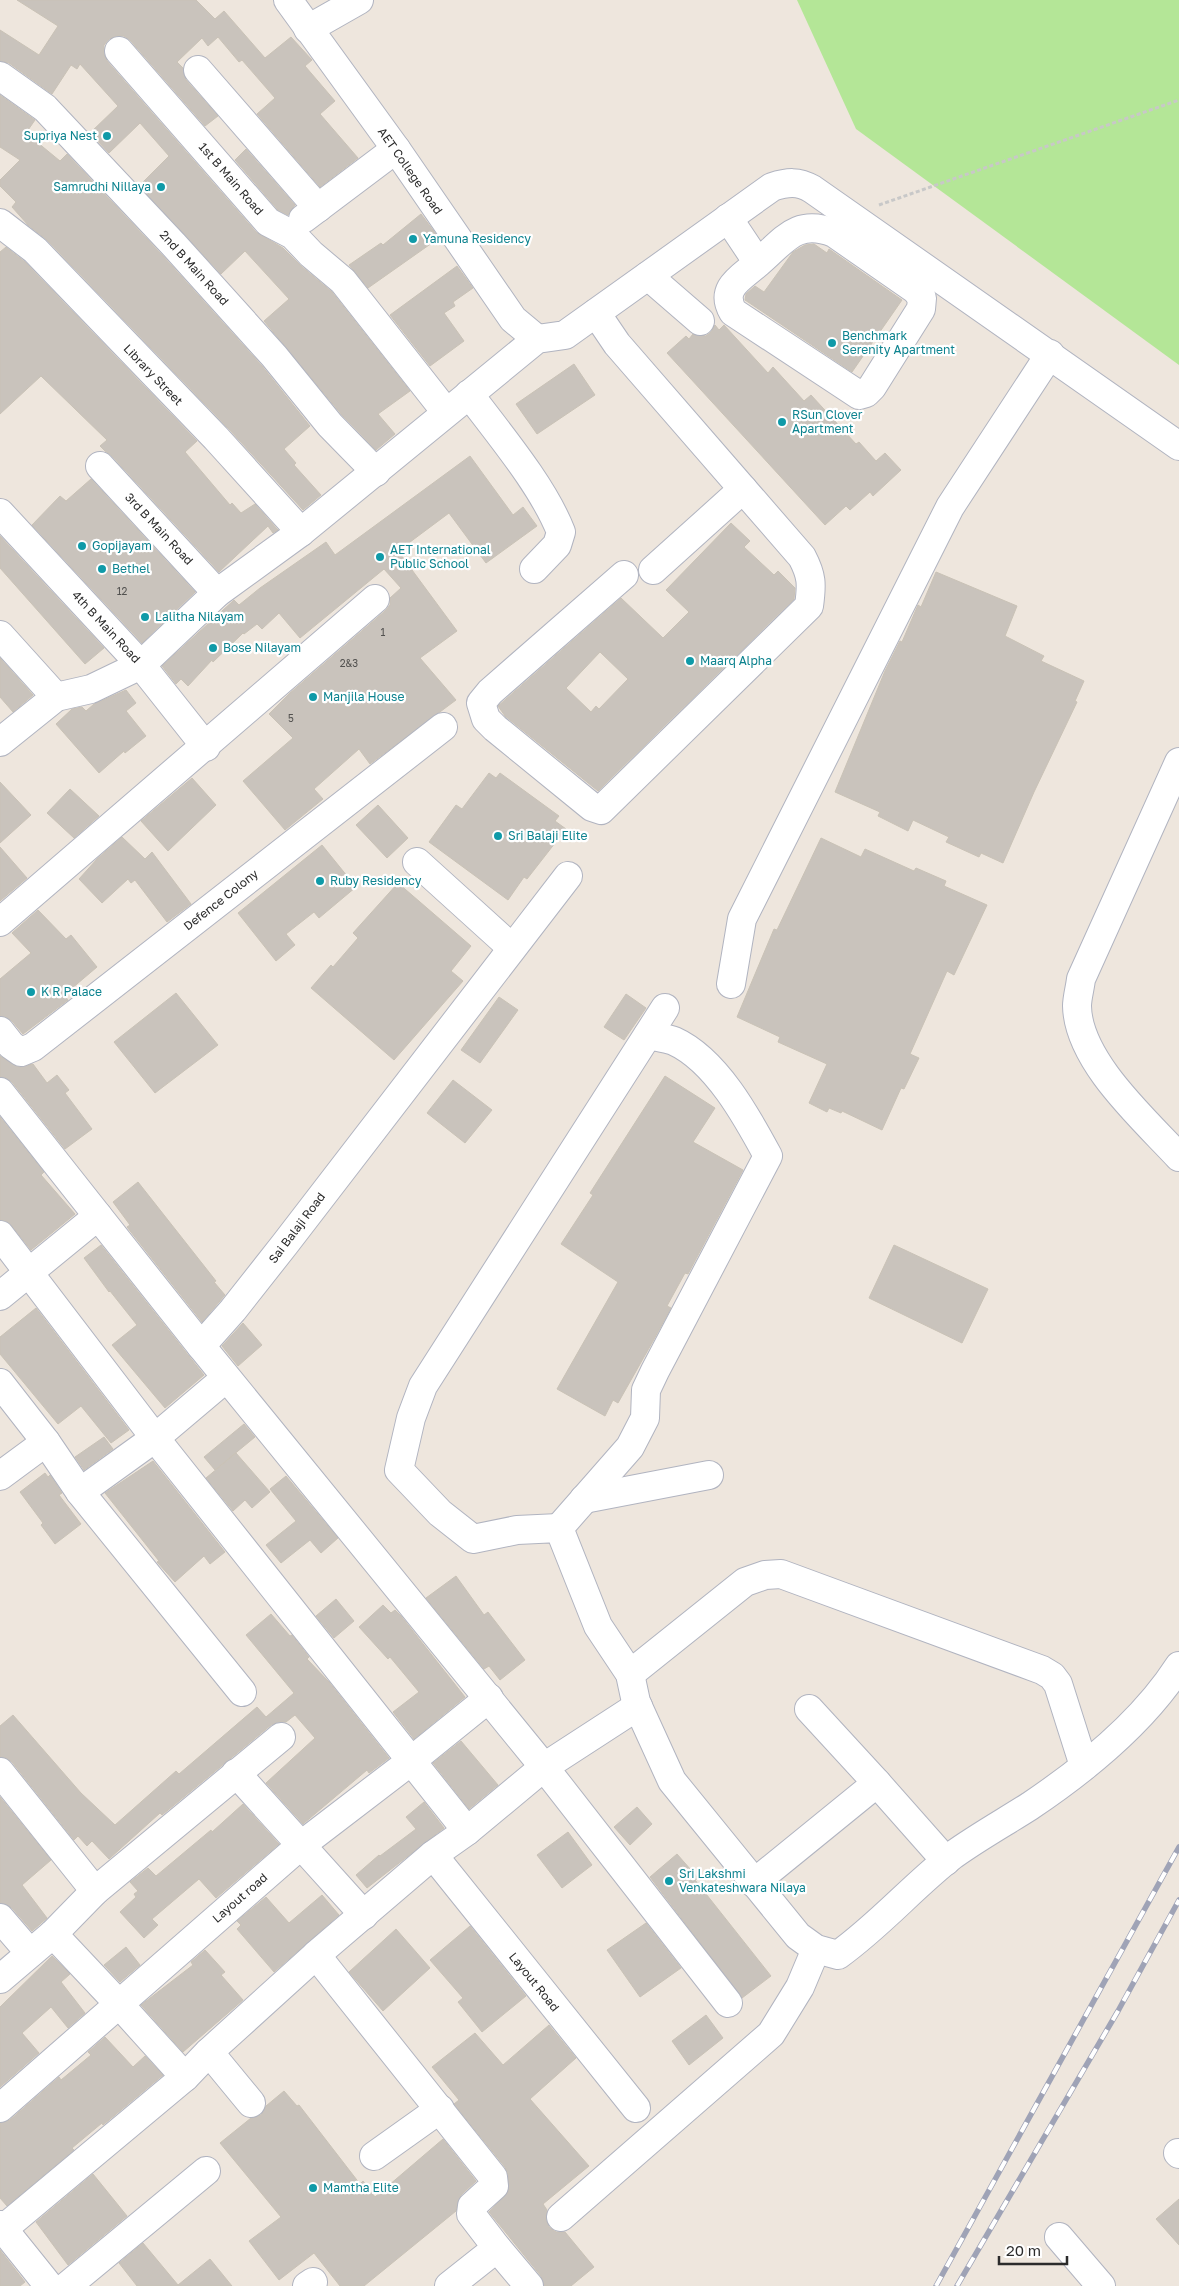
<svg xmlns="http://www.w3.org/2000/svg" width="1179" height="2286" font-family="'Golos Text',sans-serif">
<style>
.green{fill:#b4e697}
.building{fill:#c9c3bc;stroke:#c9c2b6;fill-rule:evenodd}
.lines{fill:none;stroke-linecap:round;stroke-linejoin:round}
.minor-casing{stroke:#b1b4c0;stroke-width:30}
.path{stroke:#c8c8c8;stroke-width:3;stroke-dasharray:4 2.5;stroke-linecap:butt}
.minor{stroke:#fff;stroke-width:28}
.rail-casing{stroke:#9fa3b6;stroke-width:5.5}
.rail{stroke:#fff;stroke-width:4;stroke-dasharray:11;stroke-linecap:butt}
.culture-dot{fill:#0f9aa8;stroke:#fff;stroke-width:2}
.labels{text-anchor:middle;stroke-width:4.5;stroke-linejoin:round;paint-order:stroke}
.number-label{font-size:10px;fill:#52514f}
.culture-label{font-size:12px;fill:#0d838f;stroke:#fff;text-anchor:start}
.street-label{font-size:12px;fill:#2b2b2b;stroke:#fff}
</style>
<rect width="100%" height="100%" fill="#eee6dd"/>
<path class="green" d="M 797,0 L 1179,0 L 1179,365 L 856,129 Z"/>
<g class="building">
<path d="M 17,0 L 196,0 L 215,19 L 224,11 L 265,58 L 291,37 L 312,60 L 305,66 L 335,101 L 320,114 L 358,158 L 320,187 L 257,114 L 275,98 L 242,60 L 239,62 L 218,37 L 208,46 L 202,38 L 177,62 L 183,68 L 186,80 L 218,116 L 205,126 L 130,40 L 124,36 L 116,36 L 109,39 L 104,45 L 104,54 L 107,61 L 256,232 L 283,248 L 301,266 L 332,292 L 410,391 L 378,414 L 395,434 L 376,450 L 342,415 L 264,321 L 289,299 L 245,251 L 221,274 L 139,186 L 169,156 L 140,123 L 109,153 L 90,133 L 118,106 L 80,64 L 77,69 L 71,65 L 52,94 L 9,63 L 0,61 L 0,30 L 39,55 L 58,26 Z"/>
<path d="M 0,95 L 35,120 L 26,133 L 60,161 L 67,154 L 163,256 L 262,366 L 310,426 L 284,449 L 296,463 L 294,465 L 321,495 L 303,510 L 228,428 L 46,239 L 28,225 L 12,207 L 16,202 L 0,186 L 0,180 L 20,160 L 0,147 Z"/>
<path d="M 246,149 L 295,205 L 288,215 L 278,210 L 235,160 Z"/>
<path d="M 421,214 L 439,238 L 368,288 L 349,265 L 381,243 L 383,245 Z"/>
<path d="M 814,244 L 827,253 L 829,249 L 902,300 L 852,372 L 745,300 L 746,294 L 755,286 L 764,292 L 793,252 L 805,245 Z"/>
<path d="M 6,247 L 25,262 L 197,441 L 185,452 L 230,505 L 232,503 L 241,513 L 255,504 L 278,530 L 273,533 L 268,526 L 219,572 L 111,455 L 105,451 L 100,446 L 107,440 L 41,376 L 0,414 L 0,252 Z"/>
<path d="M 457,266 L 473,288 L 453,302 L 455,306 L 444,313 L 464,341 L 430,366 L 390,315 Z"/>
<path d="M 715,325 L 719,330 L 724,325 L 768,373 L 773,367 L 804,401 L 811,395 L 856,444 L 859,442 L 876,461 L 885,453 L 901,470 L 873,496 L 870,492 L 850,510 L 846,506 L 825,525 L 667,353 L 686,336 L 689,339 L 693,334 L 706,336 L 711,332 Z"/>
<path d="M 574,364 L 595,395 L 537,434 L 516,404 Z"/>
<path d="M 470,456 L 513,515 L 523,507 L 537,526 L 486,563 L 449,513 L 398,551 L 457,631 L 420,658 L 456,700 L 370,764 L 359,749 L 314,789 L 323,799 L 285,830 L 243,781 L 293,738 L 269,714 L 290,693 L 385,611 L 390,605 L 390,598 L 401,588 L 384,569 L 300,638 L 279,613 L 262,629 L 257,624 L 244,634 L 243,633 L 213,662 L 212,660 L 188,686 L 181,679 L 176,684 L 162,666 L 234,600 L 239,605 L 260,588 L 326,542 L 335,555 Z"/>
<path d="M 91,479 L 195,592 L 142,643 L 32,525 L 60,496 L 66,501 Z"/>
<path d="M 731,523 L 750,541 L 744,547 L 774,575 L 778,571 L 795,588 L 794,599 L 598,791 L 505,716 L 498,706 L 621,598 L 663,638 L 689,612 L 666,590 ZM 600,652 L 628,679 L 599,709 L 596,706 L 591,712 L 566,688 Z"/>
<path d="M 0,536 L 104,648 L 85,664 L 0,568 Z"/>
<path d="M 936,572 L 1017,606 L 1005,636 L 1044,656 L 1041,661 L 1084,681 L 1075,701 L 1077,702 L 1034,792 L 1003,863 L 981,853 L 979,857 L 946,842 L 949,837 L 913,820 L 908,831 L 878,816 L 880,812 L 835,792 L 885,671 L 900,641 L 902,642 L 918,605 L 921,607 Z"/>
<path d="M 0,658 L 33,695 L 13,712 L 0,697 Z"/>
<path d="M 126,690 L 136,703 L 126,711 L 146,736 L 125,753 L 124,751 L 99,773 L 56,724 L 72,709 L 82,707 L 86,711 L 94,704 Z"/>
<path d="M 489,773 L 496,778 L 500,773 L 559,816 L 555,821 L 566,829 L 527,879 L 524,877 L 508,900 L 429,842 L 456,805 L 462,809 Z"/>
<path d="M 192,778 L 216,805 L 168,851 L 141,821 Z"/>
<path d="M 0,782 L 31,815 L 0,843 Z"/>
<path d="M 70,789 L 99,816 L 74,838 L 47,813 Z"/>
<path d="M 378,805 L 408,838 L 387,858 L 356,825 Z"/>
<path d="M 122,837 L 145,859 L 152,852 L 191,904 L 167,922 L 135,880 L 131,883 L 128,879 L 102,903 L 79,879 L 97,859 Z"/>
<path d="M 821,838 L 861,857 L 865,849 L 914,871 L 916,868 L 946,881 L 944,886 L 987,905 L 954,975 L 947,971 L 910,1054 L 919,1058 L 904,1089 L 901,1088 L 882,1130 L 842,1111 L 841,1113 L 829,1108 L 827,1112 L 809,1103 L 827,1064 L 778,1042 L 780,1037 L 737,1017 L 774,929 L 777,930 Z"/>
<path d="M 322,845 L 356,887 L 319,918 L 314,912 L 286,934 L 295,945 L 276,961 L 238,913 Z"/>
<path d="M 0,847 L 27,878 L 0,901 Z"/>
<path d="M 398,883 L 471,946 L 451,971 L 463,981 L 394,1060 L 311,988 L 331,965 L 333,967 L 358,938 L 353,933 Z"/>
<path d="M 38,910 L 66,939 L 71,935 L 97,967 L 64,995 L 68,1000 L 23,1034 L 12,1021 L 6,1017 L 0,1016 L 0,979 L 31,953 L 12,933 Z"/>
<path d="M 176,993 L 218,1045 L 155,1093 L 114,1042 Z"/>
<path d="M 626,994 L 646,1008 L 624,1040 L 604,1027 Z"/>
<path d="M 499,997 L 518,1010 L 480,1063 L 461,1050 Z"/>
<path d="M 0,1056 L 19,1067 L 33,1064 L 47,1083 L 57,1075 L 69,1090 L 65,1093 L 92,1129 L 65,1149 L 12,1082 L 6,1078 L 0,1077 Z"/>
<path d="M 665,1076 L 715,1108 L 693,1142 L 743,1170 L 688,1274 L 685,1273 L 667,1306 L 671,1308 L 653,1341 L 618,1403 L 613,1400 L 605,1416 L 557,1389 L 618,1282 L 561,1244 L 593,1195 L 590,1193 Z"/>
<path d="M 453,1080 L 492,1110 L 465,1143 L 427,1113 Z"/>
<path d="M 0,1117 L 44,1172 L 41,1175 L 75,1214 L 31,1250 L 12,1226 L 6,1221 L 0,1220 Z"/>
<path d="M 138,1182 L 216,1281 L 214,1282 L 225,1295 L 202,1322 L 127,1227 L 130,1225 L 113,1202 Z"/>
<path d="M 101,1245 L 204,1375 L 165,1408 L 112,1345 L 137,1325 L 110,1291 L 109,1292 L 84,1258 Z"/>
<path d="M 894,1245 L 988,1289 L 962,1343 L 869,1298 Z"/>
<path d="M 36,1308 L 129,1430 L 111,1443 L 81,1406 L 58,1424 L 0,1354 L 0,1337 Z"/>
<path d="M 243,1323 L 262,1345 L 238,1366 L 222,1346 Z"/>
<path d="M 244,1424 L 255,1437 L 215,1470 L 204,1457 Z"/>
<path d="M 104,1437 L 113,1449 L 84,1470 L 75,1457 Z"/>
<path d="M 236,1453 L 270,1492 L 252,1508 L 245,1500 L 233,1511 L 206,1478 Z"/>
<path d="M 153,1461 L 225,1552 L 210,1564 L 204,1556 L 175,1582 L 157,1562 L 159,1561 L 105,1493 Z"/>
<path d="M 45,1473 L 48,1477 L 50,1475 L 62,1493 L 59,1495 L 81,1524 L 55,1544 L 41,1525 L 43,1523 L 20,1492 Z"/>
<path d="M 286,1476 L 338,1538 L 321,1553 L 310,1540 L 281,1563 L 266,1545 L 296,1521 L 270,1489 Z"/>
<path d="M 456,1576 L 484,1615 L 488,1612 L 525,1660 L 500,1680 L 489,1666 L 484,1669 L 426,1598 Z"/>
<path d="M 336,1599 L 354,1621 L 334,1638 L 316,1616 Z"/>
<path d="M 383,1605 L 391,1613 L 395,1610 L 401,1616 L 465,1697 L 414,1739 L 393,1712 L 419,1692 L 390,1657 L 388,1659 L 359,1627 Z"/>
<path d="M 271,1614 L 290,1636 L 292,1635 L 309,1657 L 307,1659 L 329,1682 L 389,1758 L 369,1773 L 367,1770 L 303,1824 L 266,1783 L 315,1738 L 295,1715 L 286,1722 L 278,1722 L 271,1725 L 162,1815 L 160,1813 L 109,1859 L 92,1841 L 87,1846 L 78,1836 L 74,1840 L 12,1762 L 6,1758 L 0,1757 L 0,1726 L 13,1715 L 81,1793 L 115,1825 L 176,1771 L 179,1774 L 257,1707 L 266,1717 L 294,1693 L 246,1635 Z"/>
<path d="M 461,1741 L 498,1785 L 469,1809 L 433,1763 Z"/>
<path d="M 0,1797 L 51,1860 L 22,1885 L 47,1918 L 32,1931 L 12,1908 L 0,1903 Z"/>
<path d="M 424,1802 L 444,1828 L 367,1888 L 356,1875 L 379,1855 L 380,1856 L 416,1829 L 406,1817 Z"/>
<path d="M 243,1804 L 279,1844 L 216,1898 L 199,1879 L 152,1919 L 158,1925 L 144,1938 L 120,1912 L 136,1897 L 134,1894 L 138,1891 L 130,1882 L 148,1868 L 156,1876 L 211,1830 L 212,1832 Z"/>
<path d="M 637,1807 L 652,1824 L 630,1845 L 614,1827 Z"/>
<path d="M 568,1832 L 592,1865 L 562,1888 L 537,1855 Z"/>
<path d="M 677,1854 L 698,1878 L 695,1880 L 771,1976 L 742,1998 L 650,1877 Z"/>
<path d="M 322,1895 L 339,1915 L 274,1972 L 237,1929 L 241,1925 L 237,1921 L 266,1897 L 289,1923 Z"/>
<path d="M 646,1923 L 681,1968 L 640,1997 L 607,1950 Z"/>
<path d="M 470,1926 L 526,1996 L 482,2032 L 458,2002 L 463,1998 L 430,1960 Z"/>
<path d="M 396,1929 L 430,1968 L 383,2011 L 349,1972 Z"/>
<path d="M 126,1947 L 140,1965 L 120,1982 L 104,1965 Z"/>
<path d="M 205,1950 L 225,1972 L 221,1975 L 243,2000 L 183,2052 L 141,2005 L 193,1965 L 191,1962 Z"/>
<path d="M 52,1956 L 70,1974 L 61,1982 L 85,2013 L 68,2028 L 51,2007 L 22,2033 L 39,2053 L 0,2087 L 0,2007 Z"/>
<path d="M 706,2015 L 723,2038 L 689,2065 L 672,2041 Z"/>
<path d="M 549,2025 L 576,2058 L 530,2099 L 589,2166 L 543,2204 L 547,2210 L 546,2220 L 549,2227 L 556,2232 L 565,2232 L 594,2267 L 571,2286 L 544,2286 L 541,2276 L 489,2212 L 508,2192 L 508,2175 L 505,2167 L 454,2104 L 459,2100 L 432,2067 L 475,2033 L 503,2065 Z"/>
<path d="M 105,2037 L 133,2067 L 145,2056 L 163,2075 L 103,2125 L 102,2123 L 72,2148 L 74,2150 L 7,2206 L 0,2198 L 0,2123 L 10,2120 L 59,2077 L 61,2080 L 91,2055 L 88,2052 Z"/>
<path d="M 284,2091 L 297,2106 L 299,2105 L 360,2184 L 363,2181 L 375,2197 L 443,2139 L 476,2181 L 461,2195 L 456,2211 L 364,2286 L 340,2286 L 314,2253 L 279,2280 L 249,2241 L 281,2217 L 220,2143 L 251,2118 L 261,2115 L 266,2106 Z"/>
<path d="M 93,2174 L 127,2216 L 68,2265 L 36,2222 Z"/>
<path d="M 1179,2199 L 1179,2245 L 1156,2219 Z"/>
<path d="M 143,2243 L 178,2285 L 210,2259 L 232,2286 L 137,2286 L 119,2263 Z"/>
<path d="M 0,2250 L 25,2282 L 20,2286 L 0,2286 Z"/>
</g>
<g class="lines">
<defs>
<g id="minor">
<path d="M 288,0 L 396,149 L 513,319 L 537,339"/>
<path d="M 308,29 L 359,0"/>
<path d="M 119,51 L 268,222 L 293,235 L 311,254 L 343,281 L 446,412"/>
<path d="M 198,70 L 318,208"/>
<path d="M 0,76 L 45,108 L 174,245 L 274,356 L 330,425 L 376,472"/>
<path d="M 728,218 L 758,263 C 784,241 796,218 834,233 L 916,290 L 922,298 L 921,309 L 872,387 L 866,393 L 859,395 L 733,312 C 719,288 741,278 758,263"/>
<path d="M 303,219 L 396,149"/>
<path d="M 0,223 L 35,250 L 216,438 L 301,532"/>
<path d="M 648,276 L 700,321"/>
<path d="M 596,313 L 617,344 L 802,557 C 812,576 812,584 809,606 L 601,810 L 592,807 L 495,728 L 486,719 L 481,703 L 490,692 L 624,575"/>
<path d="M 469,394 C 499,434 543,486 561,532 L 557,545 L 534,569"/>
<path d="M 100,466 L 217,593"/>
<path d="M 0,513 L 141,665 L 206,747"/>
<path d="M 653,570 L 743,489"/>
<path d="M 0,635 L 56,697"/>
<path d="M 0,742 L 56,697 L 91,689 L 141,665 L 217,593 L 301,532 L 537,339 L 565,335 L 772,187 C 788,182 798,181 812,189 L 1179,446"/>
<path d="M 1179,762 L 1081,979 C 1080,988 1077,998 1077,1006 C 1078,1061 1144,1119 1179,1157"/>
<path d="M 417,862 L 512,948"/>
<path d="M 0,922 L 375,599"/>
<path d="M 731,984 L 742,919 L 950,507 L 1050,354"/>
<path d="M 665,1008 L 423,1386 L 411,1418 L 399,1470 L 440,1513 L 473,1539 L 517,1530 L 559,1528 L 598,1626 L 630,1674 L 636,1702 L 672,1781 L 798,1936 L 816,1949 L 838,1955 C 880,1925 913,1886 953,1855 C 978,1837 1005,1822 1030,1806 C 1085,1769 1143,1722 1179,1666"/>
<path d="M 0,1031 L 11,1045 L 21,1052 L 33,1047 L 443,727"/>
<path d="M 0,1092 L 98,1216"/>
<path d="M 0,1235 L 155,1438 L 467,1831"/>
<path d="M 0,1296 L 98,1216 L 201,1346 L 233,1310 L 285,1244 L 568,876"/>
<path d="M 201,1346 L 544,1767 L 728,2003"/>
<path d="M 0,1383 L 46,1442 L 0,1476"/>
<path d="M 46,1442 L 80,1492 L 242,1692"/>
<path d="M 80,1492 L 155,1438 L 226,1378"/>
<path d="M 584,1499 L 709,1475"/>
<path d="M 559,1528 L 630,1447 L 645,1418 L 646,1390 L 655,1371 L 768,1156 C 747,1117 716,1060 674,1041 C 667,1038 656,1037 648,1035"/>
<path d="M 630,1674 L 745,1582 L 765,1575 L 781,1574 L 1042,1670 L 1052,1676 L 1058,1684 L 1084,1766"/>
<path d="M 809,1709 L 877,1783 L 946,1861"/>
<path d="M 0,1772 L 95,1891"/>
<path d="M 236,1773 L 364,1915"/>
<path d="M 433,1855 L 636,2108"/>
<path d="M 754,1883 L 877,1783"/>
<path d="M 0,1918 L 30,1953"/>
<path d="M 53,1934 L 119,2004 L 185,2077"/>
<path d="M 316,1955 L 493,2177 L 494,2186 L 472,2206 L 471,2214 L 497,2248 L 449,2286"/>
<path d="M 0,1979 L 53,1934 L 95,1891 L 281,1737"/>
<path d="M 209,2052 L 251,2103"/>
<path d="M 0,2108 L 300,1846 L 411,1761 L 489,1698"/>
<path d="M 1178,2153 L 1179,2154"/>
<path d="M 374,2156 L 440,2109"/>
<path d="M 561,2217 L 771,2034 L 800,1987 L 816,1949"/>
<path d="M 0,2225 L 49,2286"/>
<path d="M 3,2229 L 185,2077 L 209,2052 L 316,1955 L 433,1855 L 467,1831 L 544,1767 L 638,1706"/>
<path d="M 1059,2237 L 1101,2286"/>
<path d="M 497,2248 L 529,2286"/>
<path d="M 67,2286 L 206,2171"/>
<path d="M 307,2286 L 313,2282"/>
</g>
</defs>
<use href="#minor" class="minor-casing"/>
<path class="path" d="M 879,205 L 1179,100"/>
<use href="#minor" class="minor"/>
<defs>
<g id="rail">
<path d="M 936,2286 L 1179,1847"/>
<path d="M 957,2286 L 1118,2011 L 1179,1900"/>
</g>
</defs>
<use href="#rail" class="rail-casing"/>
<use href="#rail" class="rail"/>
</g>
<g class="culture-dot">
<circle cx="107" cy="136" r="5"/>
<circle cx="161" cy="187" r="5"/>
<circle cx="413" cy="239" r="5"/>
<circle cx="832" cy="343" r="5"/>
<circle cx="782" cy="422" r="5"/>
<circle cx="82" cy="546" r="5"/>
<circle cx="380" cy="557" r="5"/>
<circle cx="102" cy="569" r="5"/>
<circle cx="145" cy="617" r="5"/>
<circle cx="213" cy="648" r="5"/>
<circle cx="690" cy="661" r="5"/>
<circle cx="313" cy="697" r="5"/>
<circle cx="498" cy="836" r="5"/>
<circle cx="320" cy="881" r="5"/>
<circle cx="31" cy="992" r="5"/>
<circle cx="669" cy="1881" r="5"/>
<circle cx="313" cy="2188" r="5"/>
</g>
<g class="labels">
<g class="number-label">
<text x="122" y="595">12</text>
<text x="383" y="636">1</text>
<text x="349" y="667">2&amp;3</text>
<text x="291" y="722">5</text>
</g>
<g class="culture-label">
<text x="97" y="140" text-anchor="end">Supriya Nest</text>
<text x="151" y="191" text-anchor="end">Samrudhi Nillaya</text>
<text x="423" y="243">Yamuna Residency</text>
<text x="842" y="340">Benchmark<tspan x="842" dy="14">Serenity Apartment</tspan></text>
<text x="792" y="419">RSun Clover<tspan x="792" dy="14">Apartment</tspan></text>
<text x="92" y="550">Gopijayam</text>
<text x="390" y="554">AET International<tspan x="390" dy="14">Public School</tspan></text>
<text x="112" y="573">Bethel</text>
<text x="155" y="621">Lalitha Nilayam</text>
<text x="223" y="652">Bose Nilayam</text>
<text x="700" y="665">Maarq Alpha</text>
<text x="323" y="701">Manjila House</text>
<text x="508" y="840">Sri Balaji Elite</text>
<text x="330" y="885">Ruby Residency</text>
<text x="41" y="996">K R Palace</text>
<text x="679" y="1878">Sri Lakshmi<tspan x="679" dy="14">Venkateshwara Nilaya</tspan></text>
<text x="323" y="2192">Mamtha Elite</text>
</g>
<g class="street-label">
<text transform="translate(410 171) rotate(55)" y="4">AET College Road</text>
<text transform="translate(231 179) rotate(49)" y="4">1st B Main Road</text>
<text transform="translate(194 268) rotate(48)" y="4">2nd B Main Road</text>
<text transform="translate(153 375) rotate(46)" y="4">Library Street</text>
<text transform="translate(159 529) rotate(47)" y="4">3rd B Main Road</text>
<text transform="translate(106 627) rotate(47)" y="4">4th B Main Road</text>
<text transform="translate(221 900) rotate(-38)" y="4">Defence Colony</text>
<text transform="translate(297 1228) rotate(-53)" y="4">Sai Balaji Road</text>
<text transform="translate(240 1898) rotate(-41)" y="4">Layout road</text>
<text transform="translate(534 1982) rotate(51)" y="4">Layout Road</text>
</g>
</g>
<path d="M999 2256v8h68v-8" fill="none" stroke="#2b2b2b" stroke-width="2.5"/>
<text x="1006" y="2256" font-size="15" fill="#2b2b2b" stroke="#ffffff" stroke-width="4" paint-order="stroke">20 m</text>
</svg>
